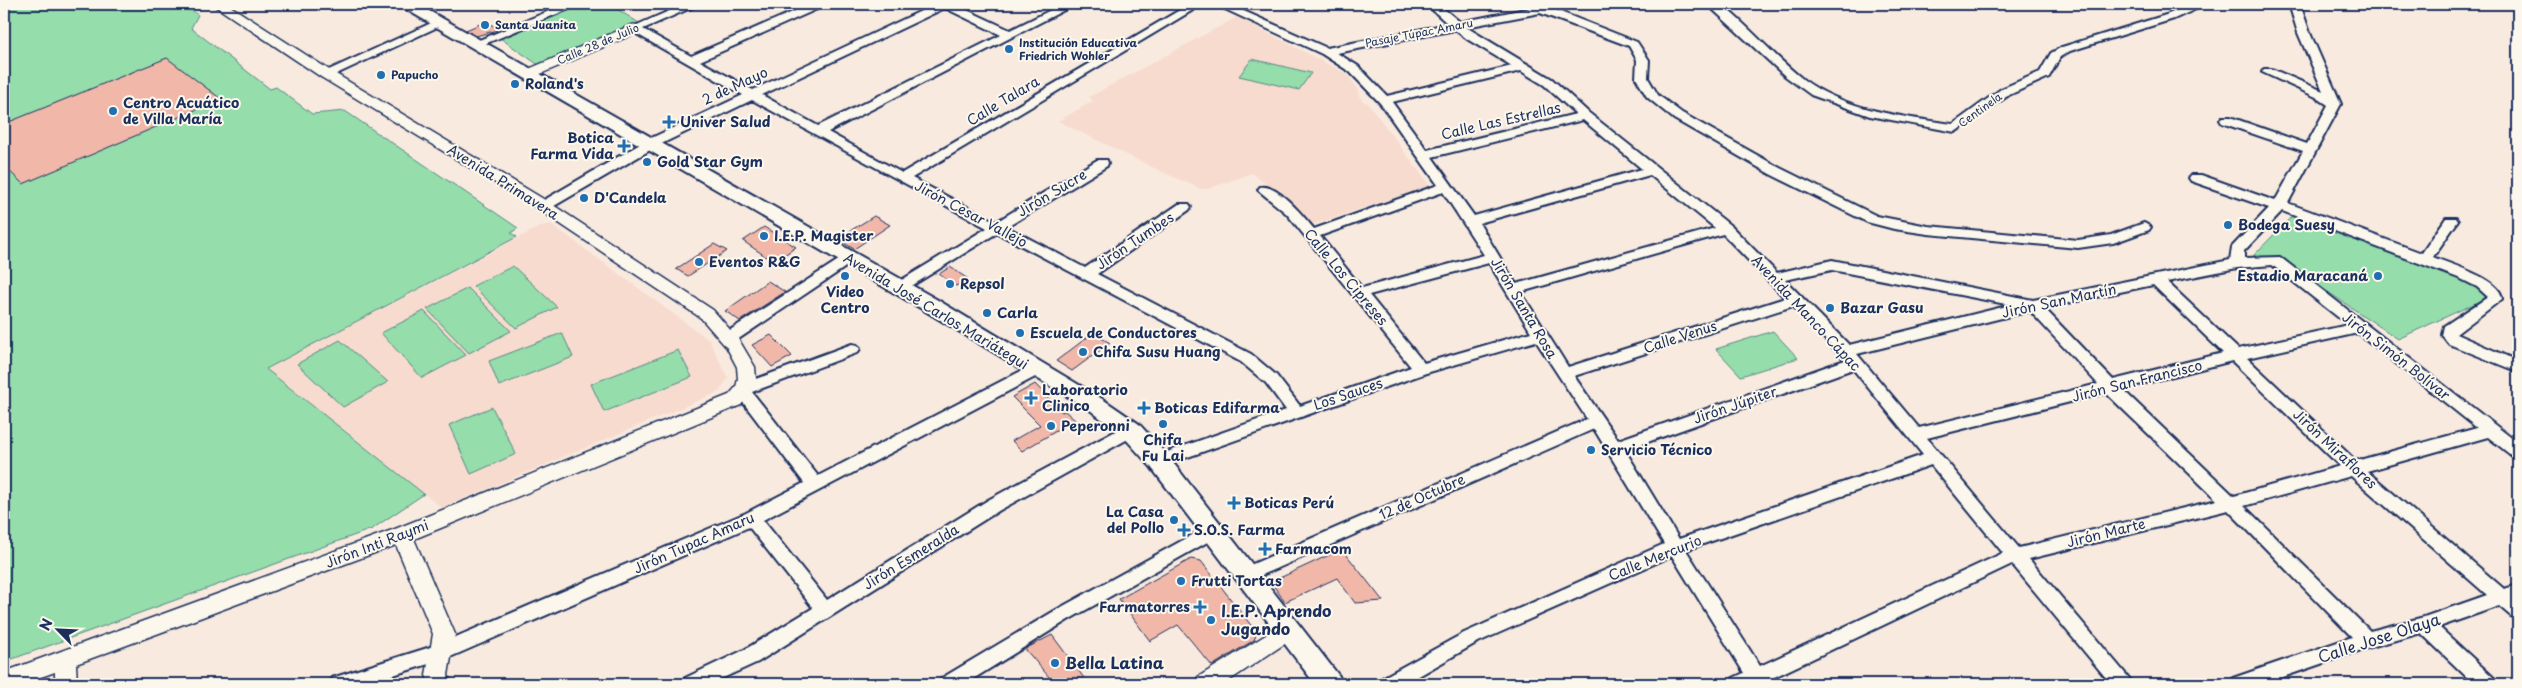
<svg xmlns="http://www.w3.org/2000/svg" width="2522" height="688" font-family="'Playpen Sans',sans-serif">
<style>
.built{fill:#f7dbcf}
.green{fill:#95ddab;stroke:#588684}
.building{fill:#f1b8a9;stroke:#1b2f5e}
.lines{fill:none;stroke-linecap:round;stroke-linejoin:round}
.pedestrian-casing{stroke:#1b2f5e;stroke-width:12}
.minor-casing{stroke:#1b2f5e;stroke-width:4}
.tertiary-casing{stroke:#1b2f5e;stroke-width:3}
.secondary-casing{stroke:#1b2f5e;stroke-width:4}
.pedestrian{stroke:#fbf7ec;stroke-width:9}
.minor{fill:#fbf7ec;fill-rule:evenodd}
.tertiary{fill:#fbf7ec;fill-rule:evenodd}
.secondary{fill:#fbf7ec;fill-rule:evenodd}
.poi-dot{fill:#1f6fb2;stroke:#fbf7ec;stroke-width:2}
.labels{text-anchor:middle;stroke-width:4;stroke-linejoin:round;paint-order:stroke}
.far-poi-label{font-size:11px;font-weight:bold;fill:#1b2f5e;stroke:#fbf7ec;text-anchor:start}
.far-street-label{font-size:11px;fill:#1b2f5e;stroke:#fbf7ec}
.poi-label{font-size:14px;font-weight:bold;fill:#1b2f5e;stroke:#fbf7ec;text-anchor:start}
.street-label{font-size:14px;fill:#1b2f5e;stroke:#fbf7ec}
.near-poi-label{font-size:16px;font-weight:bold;fill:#1b2f5e;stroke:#fbf7ec;text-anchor:start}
.near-street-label{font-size:16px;fill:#1b2f5e;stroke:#fbf7ec}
</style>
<rect width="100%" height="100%" fill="#f9eadf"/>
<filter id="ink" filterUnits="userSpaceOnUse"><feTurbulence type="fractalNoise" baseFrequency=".02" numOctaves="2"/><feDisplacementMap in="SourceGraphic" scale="10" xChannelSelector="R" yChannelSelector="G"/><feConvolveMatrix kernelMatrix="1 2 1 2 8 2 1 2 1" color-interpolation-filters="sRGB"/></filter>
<g filter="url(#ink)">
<g class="built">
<path d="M 1237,17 L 1347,74 L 1360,92 L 1358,94 L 1363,101 L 1368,103 L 1430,186 L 1312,225 L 1307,217 L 1252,173 L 1208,189 L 1201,189 L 1158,170 L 1058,121 L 1093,101 L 1089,97 Z"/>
<path d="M 551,224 L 709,340 L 728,378 L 719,392 L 442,508 L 267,369 L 541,226 Z"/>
</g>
<g class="green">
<path d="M 4,4 L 183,4 L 198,15 L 191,28 L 270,89 L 276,87 L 312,114 L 345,111 L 518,228 L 511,233 L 517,237 L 266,369 L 424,494 L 372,529 L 4,662 Z"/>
<path d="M 583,4 L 609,4 L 639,23 L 540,66 L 500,38 Z"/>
<path d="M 1252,59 L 1311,73 L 1299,90 L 1239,76 Z"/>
<path d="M 2298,216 L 2490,291 L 2491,296 L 2398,339 L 2282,261 L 2253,256 L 2291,217 Z"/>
<path d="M 513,266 L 557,307 L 516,328 L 473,286 Z"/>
<path d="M 468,288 L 511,331 L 469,353 L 427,309 Z"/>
<path d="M 424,311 L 466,355 L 422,378 L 381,333 Z"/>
<path d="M 1773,331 L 1798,358 L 1741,376 L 1716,349 Z"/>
<path d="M 562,333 L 573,357 L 499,386 L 489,361 Z"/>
<path d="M 340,340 L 388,382 L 343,407 L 297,364 Z"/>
<path d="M 678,350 L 692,377 L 604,412 L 591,384 Z"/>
<path d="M 492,407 L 516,454 L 471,474 L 449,425 Z"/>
</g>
<g class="building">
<path d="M 487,21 L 498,30 L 476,36 L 466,30 Z"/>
<path d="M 167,58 L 221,99 L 23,184 L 4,166 L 4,124 Z"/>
<path d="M 874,216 L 890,225 L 854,249 L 837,239 Z"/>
<path d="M 764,227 L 796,247 L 774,262 L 743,241 Z"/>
<path d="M 714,244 L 727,251 L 688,276 L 676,269 Z"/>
<path d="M 950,267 L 968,279 L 956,286 L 939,274 Z"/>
<path d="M 768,281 L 785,292 L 740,321 L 725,311 Z"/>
<path d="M 1093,333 L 1110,343 L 1072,371 L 1056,361 Z"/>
<path d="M 771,335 L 792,356 L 772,367 L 752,345 Z"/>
<path d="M 1035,384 L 1062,412 L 1065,411 L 1075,420 L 1022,451 L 1012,441 L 1040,425 L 1012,397 Z"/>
<path d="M 1342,549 L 1383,601 L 1355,603 L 1337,578 L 1285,602 L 1271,582 Z"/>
<path d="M 1191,559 L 1201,561 L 1257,633 L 1254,640 L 1212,666 L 1178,625 L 1150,641 L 1119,599 Z"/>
<path d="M 1052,635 L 1084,678 L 1074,684 L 1055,684 L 1025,649 Z"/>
</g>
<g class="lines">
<defs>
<path id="pedestrian" d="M 531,73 L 634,29"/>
<g id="minor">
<path d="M 566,4 L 581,4 L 482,45 L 474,45 L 472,43 Z"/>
<path d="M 685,4 L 700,4 L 643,29 L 691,56 L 811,4 L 825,4 L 824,6 L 700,61 L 753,90 L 936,4 L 954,4 L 1010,30 L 1063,4 L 1076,4 L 828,132 L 902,173 L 1190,4 L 1203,4 L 912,178 L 996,222 L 1097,160 L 1107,160 L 1108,163 L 1107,166 L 1007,227 L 1085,268 L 1179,204 L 1189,204 L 1191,207 L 1189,210 L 1097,274 L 1251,354 L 1276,375 L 1300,406 L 1411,367 L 1287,214 L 1258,190 L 1260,187 C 1277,183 1304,217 1314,229 L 1438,185 L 1380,103 L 1350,72 L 1322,54 L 1214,4 L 1228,4 L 1327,48 L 1448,24 L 1426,4 L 1438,4 L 1460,22 L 1530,8 L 1527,4 L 1540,4 L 1637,42 L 1649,60 L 1648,78 L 1658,95 L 1682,113 L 1780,168 L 1877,216 L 1928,226 L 2078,240 L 2111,235 L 2144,223 L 2151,227 L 2149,230 L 2113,243 L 2078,248 L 1928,234 L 1894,229 L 1867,222 L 1770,174 L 1674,119 L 1647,97 L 1636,78 L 1637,60 L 1629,46 L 1540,13 L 1466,27 L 1552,79 L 1589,113 L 1731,226 L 1777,273 L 1832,260 L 2033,300 L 2230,260 L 2232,247 L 2269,208 L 2191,181 L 2189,178 L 2191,175 L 2201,175 L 2275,201 L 2303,151 L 2222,123 L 2220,120 L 2222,117 L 2230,117 L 2307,144 L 2328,105 L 2316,97 L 2262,72 L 2264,69 L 2272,69 L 2323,91 L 2298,33 L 2289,4 L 2300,4 L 2310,33 L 2341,104 L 2288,203 L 2422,253 L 2446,218 L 2456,218 L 2458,221 L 2433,257 C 2449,264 2502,279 2502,299 L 2456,334 L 2518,361 L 2518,372 L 2449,344 L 2442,335 L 2444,326 L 2488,297 L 2477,287 L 2461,279 L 2282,211 L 2244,251 L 2244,258 L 2280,257 L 2518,443 L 2518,458 L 2512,456 L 2488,437 L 2367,471 L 2504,589 L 2518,585 L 2518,619 L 2512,617 L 2499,606 L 2439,627 L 2494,678 L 2496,684 L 2474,684 L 2421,633 L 2367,648 L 2263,684 L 2231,684 L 2233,678 L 2352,637 L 2228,510 L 2029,559 L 2129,678 L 2131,684 L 2111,684 L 2012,564 L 1768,680 L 1770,684 L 1731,684 L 1733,678 L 1744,673 L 1672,556 L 1476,643 L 1405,684 L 1380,684 L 1382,678 L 1464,633 L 1664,544 L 1594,429 L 1253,579 L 1247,581 L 1241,579 L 1238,574 L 1241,569 L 1587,419 L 1536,341 L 1426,373 L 1165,465 L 1159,467 L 1153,465 L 1151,461 L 1153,457 L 1286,410 L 1266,383 L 1241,362 L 997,233 L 905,290 L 895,290 L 893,287 L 895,284 L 987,228 L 752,100 L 657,146 L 549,209 L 539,209 L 537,206 L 539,203 L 647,140 L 743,95 L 628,29 ZM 945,8 L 1001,35 L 818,126 L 762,95 ZM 1455,30 L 1467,39 L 1512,66 L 1387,96 L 1358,66 L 1337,53 ZM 1521,71 L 1544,85 L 1576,114 L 1427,150 L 1392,102 ZM 1583,120 L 1642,169 L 1474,216 L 1432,157 ZM 1650,175 L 1715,228 L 1516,284 L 1479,223 ZM 1443,192 L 1484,255 L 1362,288 L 1320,236 ZM 1723,234 L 1785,298 L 1568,367 L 1521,292 ZM 1489,263 L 1531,332 L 1424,363 L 1369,295 ZM 2272,265 L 2348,325 L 2238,349 L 2167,282 L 2237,268 ZM 1832,270 L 2011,305 L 1849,345 L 1785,280 ZM 2153,285 L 2223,353 L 2113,380 L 2044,308 ZM 1793,306 L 1845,360 L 1618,440 L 1574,376 ZM 2030,311 L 2098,384 L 1919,428 L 1857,354 ZM 2358,333 L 2477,428 L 2356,461 L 2247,358 ZM 2232,361 L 2340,466 L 2234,496 L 2122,389 ZM 1853,369 L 1923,455 L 1679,539 L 1625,450 ZM 2106,393 L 2217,500 L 2019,548 L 1927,438 ZM 1931,465 L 2003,553 L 1760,666 L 1686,550 ZM 2351,476 L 2487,595 L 2424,617 L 2370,631 L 2244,506 Z"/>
<path d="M 1707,4 L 1719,4 L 1728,10 C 1754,32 1777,59 1804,80 C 1845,110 1904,117 1953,124 L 2001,89 L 2040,72 L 2051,53 L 2062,47 L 2166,15 L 2192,4 L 2207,4 L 2174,19 L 2070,51 L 2060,57 L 2049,77 L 2009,95 L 1955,132 L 1870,116 L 1811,95 L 1785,76 Z"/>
<path d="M 440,19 L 446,22 L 444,24 L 330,77 L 322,77 L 320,74 Z"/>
<path d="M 848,254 L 853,256 L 855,259 L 853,262 L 734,342 L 724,342 L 722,338 L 724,334 Z"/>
<path d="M 852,344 L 857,345 L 860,349 L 857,353 L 752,392 L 818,476 L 1031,366 L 1041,366 L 1044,370 L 1041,374 L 763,520 L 827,600 L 988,500 L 1125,426 L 1137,426 L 1139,430 L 1137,434 L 1000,510 L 758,662 L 710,684 L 683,684 L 685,678 L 744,650 L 813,608 L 749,527 L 448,658 L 364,684 L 330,684 L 332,678 L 437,645 L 746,513 L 804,483 L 736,393 L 742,384 Z"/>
<path d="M 1214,523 L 1220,525 L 1223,530 L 1220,535 L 1068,620 L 965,684 L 940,684 L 942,678 L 1056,610 Z"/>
</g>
<g id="tertiary">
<path d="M 212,4 L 227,4 L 331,71 L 550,203 L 713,310 L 739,340 L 755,367 L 756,379 L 753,390 L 741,405 L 414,539 L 455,634 L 448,675 L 451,684 L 429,684 L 426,675 L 433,634 L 396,545 L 76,664 L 77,684 L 55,684 L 55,672 L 21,684 L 4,684 L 4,672 L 395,529 L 729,395 L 736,387 L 738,379 L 737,367 L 727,348 L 701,318 L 538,209 L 321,77 Z"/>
<path d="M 1287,622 L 1295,625 L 1298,631 L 1295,637 L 1224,684 L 1195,684 L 1198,677 Z"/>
</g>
<path id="secondary" d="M 400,4 L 417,4 L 936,299 L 1104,400 L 1139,424 L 1167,455 L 1339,676 L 1342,684 L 1315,684 L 1151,467 L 1123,436 L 1090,410 L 922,309 L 402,7 Z"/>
</defs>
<use href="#pedestrian" class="pedestrian-casing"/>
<use href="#minor" class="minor-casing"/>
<use href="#tertiary" class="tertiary-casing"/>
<use href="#secondary" class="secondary-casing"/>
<use href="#pedestrian" class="pedestrian"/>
<use href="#minor" class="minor"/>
<use href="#tertiary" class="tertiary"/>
<use href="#secondary" class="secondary"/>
</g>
</g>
<g class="poi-dot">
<circle cx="485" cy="25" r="5"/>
<circle cx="1009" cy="49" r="5"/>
<circle cx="381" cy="75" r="5"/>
<circle cx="515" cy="84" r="5"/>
<circle cx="113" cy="111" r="5"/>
<path d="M666.5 114.5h5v5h5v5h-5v5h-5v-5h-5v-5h5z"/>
<path d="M621.5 138.5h5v5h5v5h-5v5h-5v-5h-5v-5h5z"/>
<circle cx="647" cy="162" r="5"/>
<circle cx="584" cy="198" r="5"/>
<circle cx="2228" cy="225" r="5"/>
<circle cx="764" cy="236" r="5"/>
<circle cx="699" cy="262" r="5"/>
<circle cx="845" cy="276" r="5"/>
<circle cx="2378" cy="276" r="5"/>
<circle cx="950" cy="284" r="5"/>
<circle cx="1830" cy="308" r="5"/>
<circle cx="987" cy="313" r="5"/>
<circle cx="1020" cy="333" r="5"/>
<circle cx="1083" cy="352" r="5"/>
<path d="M1028.5 390.5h5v5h5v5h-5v5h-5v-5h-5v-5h5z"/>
<path d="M1141.5 400.5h5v5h5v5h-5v5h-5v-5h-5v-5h5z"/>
<circle cx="1163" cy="424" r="5"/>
<circle cx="1051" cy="426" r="5"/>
<circle cx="1591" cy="450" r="5"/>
<path d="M1231.5 495.5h5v5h5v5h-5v5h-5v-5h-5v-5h5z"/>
<circle cx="1174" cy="520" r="5"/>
<path d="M1181.5 522.5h5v5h5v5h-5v5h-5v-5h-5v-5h5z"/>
<path d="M1262.5 541.5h5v5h5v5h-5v5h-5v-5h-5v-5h5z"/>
<circle cx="1181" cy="581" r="5"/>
<path d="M1197.5 599.5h5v5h5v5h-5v5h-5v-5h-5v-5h5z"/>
<circle cx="1211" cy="620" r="5"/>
<circle cx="1055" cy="663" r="5"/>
</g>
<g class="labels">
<g class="far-poi-label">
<text x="495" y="29">Santa Juanita</text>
<text x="1019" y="47">Institución Educativa<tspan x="1019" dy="13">Friedrich Wohler</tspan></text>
<text x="391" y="79">Papucho</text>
</g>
<g class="far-street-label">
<text transform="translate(1419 33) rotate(-11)" y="4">Pasaje Túpac Amaru</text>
<text transform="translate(598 44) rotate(-23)" y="4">Calle 28 de Julio</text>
<text transform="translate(1980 110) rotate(-36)" y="4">Centinela</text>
</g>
<g class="poi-label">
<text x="525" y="89">Roland's</text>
<text x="123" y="108">Centro Acuático<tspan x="123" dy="16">de Villa María</tspan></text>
<text x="680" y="127">Univer Salud</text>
<text x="614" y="143" text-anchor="end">Botica<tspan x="614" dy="16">Farma Vida</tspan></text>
<text x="657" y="167">Gold Star Gym</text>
<text x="594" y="203">D'Candela</text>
<text x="2238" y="230">Bodega Suesy</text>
<text x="774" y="241">I.E.P. Magister</text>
<text x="709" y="267">Eventos R&amp;G</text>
<text x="2368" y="281" text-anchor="end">Estadio Maracaná</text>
<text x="960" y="289">Repsol</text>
<text x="845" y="297" text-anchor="middle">Video<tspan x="845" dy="16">Centro</tspan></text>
<text x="1840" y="313">Bazar Gasu</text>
<text x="997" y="318">Carla</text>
<text x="1030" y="338">Escuela de Conductores</text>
<text x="1093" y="357">Chifa Susu Huang</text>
<text x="1042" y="395">Laboratorio<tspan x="1042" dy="16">Clinico</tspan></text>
<text x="1154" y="413">Boticas Edifarma</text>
<text x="1061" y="431">Peperonni</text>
<text x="1163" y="445" text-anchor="middle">Chifa<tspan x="1163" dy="16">Fu Lai</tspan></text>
<text x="1601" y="455">Servicio Técnico</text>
<text x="1244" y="508">Boticas Perú</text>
<text x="1164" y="517" text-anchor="end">La Casa<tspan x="1164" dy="16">del Pollo</tspan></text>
<text x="1194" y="535">S.O.S. Farma</text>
<text x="1275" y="554">Farmacom</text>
<text x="1191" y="586">Frutti Tortas</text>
<text x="1190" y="612" text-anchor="end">Farmatorres</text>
</g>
<g class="street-label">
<text transform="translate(735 86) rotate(-25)" y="5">2 de Mayo</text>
<text transform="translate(1003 101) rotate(-31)" y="5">Calle Talara</text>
<text transform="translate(1501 121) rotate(-13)" y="5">Calle Las Estrellas</text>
<text transform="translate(503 182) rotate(32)" y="5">Avenida Primavera</text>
<text transform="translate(1052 193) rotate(-31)" y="5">Jirón Sucre</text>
<text transform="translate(971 214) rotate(28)" y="5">Jirón Cesar Vallejo</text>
<text transform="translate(1135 241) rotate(-34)" y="5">Jirón Tumbes</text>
<text transform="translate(1346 277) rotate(50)" y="5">Calle Los Cipreses</text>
<text transform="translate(2059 301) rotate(-12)" y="5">Jirón San Martín</text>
<text transform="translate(1524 308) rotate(59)" y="5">Jirón Santa Rosa</text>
<text transform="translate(936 311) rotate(31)" y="5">Avenida José Carlos Mariátegui</text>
<text transform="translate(1806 313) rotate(47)" y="5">Avenida Manco Cápac</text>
<text transform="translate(1680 337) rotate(-18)" y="5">Calle Venus</text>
<text transform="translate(2396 356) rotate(38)" y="5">Jirón Simón Bolívar</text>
<text transform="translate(2137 381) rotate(-14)" y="5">Jirón San Francisco</text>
<text transform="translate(1348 394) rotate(-19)" y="5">Los Sauces</text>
<text transform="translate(1735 405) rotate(-19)" y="5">Jirón Júpiter</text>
<text transform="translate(2335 449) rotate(43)" y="5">Jirón Miraflores</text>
<text transform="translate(1422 497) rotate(-24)" y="5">12 de Octubre</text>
<text transform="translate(2106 533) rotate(-14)" y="5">Jirón Marte</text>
<text transform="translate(694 543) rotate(-24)" y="5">Jirón Tupac Amaru</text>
<text transform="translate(377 544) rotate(-21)" y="5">Jirón Inti Raymi</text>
<text transform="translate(911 557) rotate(-32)" y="5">Jirón Esmeralda</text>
<text transform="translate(1655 558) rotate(-22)" y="5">Calle Mercurio</text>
</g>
<g class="near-poi-label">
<text x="1221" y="617">I.E.P. Aprendo<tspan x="1221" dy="18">Jugando</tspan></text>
<text x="1065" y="669">Bella Latina</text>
</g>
<g class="near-street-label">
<text transform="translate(2379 638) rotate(-18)" y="6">Calle Jose Olaya</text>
</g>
</g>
<rect width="2522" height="688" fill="none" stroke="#fbf7ec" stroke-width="20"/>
<rect x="10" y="10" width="2502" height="668" fill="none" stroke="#1b2f5e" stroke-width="2" filter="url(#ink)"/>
<g transform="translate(58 630) rotate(294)" stroke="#fbf7ec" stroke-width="4" paint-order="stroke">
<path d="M0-4L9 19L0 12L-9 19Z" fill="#1b2f5e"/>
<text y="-8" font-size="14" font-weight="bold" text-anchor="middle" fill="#1b2f5e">N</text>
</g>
</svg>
